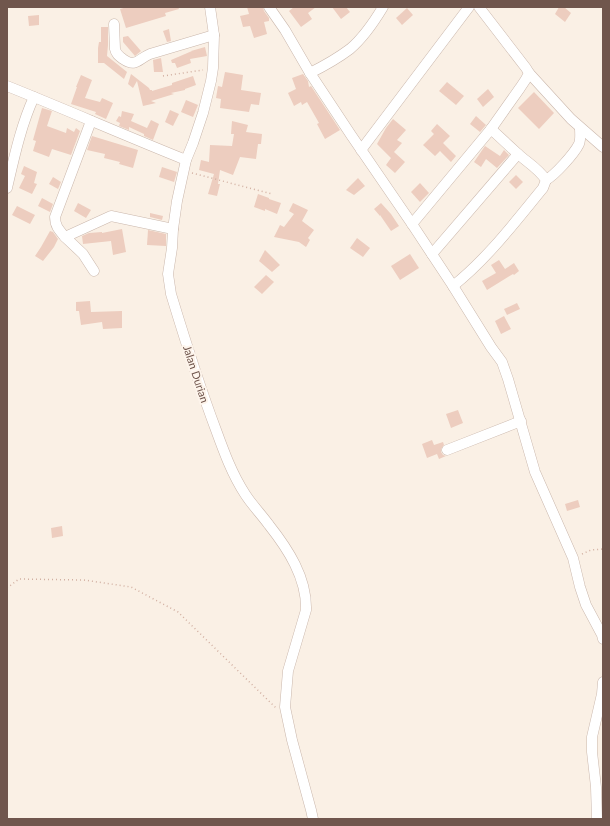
<svg xmlns="http://www.w3.org/2000/svg" width="610" height="826" font-family="Lato,sans-serif">
  <style>
    .building { fill: #edcdbf }
    .lines { fill: none; stroke-linecap: round; stroke-linejoin: round }
    .street-casing { stroke: #cab7ac; stroke-width: 11 }
    .path { stroke: #d2b0a2; stroke-width: 1.5; stroke-dasharray: 1 3; stroke-linecap: butt }
    .street { stroke: #fff; stroke-width: 10 }
    .labels { text-anchor: middle; stroke-width: 4; stroke-linejoin: round; paint-order: stroke }
    .street-label { font-size: 11px; fill: #70564d; stroke: #fdf4eb }
  </style>
  <rect width="100%" height="100%" fill="#faf0e5"/>
  <!-- building -->
  <g class="building">
    <polygon points="127,7 178,7 179,9 165,13 166,16 126,28 120,9"/>
    <polygon points="247,7 263,7 264,11 269,18 269,21 264,22 267,34 254,38 250,26 243,27 240,16 249,14"/>
    <polygon points="294,7 316,7 308,13 312,19 301,27 289,11"/>
    <polygon points="332,7 346,7 350,12 341,19"/>
    <polygon points="559,7 564,7 571,13 565,22 555,14"/>
    <polygon points="407,8 413,15 402,25 396,18"/>
    <polygon points="39,15 39,25 29,26 28,16"/>
    <polygon points="101,27 108,27 108,45 107,56 127,72 124,79 104,63 98,63 98,48 99,42 101,42"/>
    <polygon points="169,29 171,41 167,42 163,31"/>
    <polygon points="128,36 141,51 135,56 123,42 123,37"/>
    <polygon points="205,47 207,56 190,59 191,63 177,68 175,63 172,63 171,60 192,51 191,51"/>
    <polygon points="161,58 163,72 154,72 153,60"/>
    <polygon points="225,72 243,75 241,90 261,93 259,105 251,104 249,112 220,108 221,99 216,98 218,86 222,87"/>
    <polygon points="131,74 149,88 150,90 152,90 152,91 172,85 172,83 193,76 196,85 185,89 185,90 171,93 174,94 151,101 156,103 143,106 137,81 133,88 128,84"/>
    <polygon points="303,74 308,81 309,87 311,86 340,130 325,139 317,124 319,123 307,102 302,105 301,102 294,106 288,93 296,89 292,78"/>
    <polygon points="81,75 92,80 85,98 100,102 102,98 113,103 106,119 95,114 96,112 71,104 77,87 76,87"/>
    <polygon points="447,82 464,96 456,105 439,91"/>
    <polygon points="488,89 494,97 483,107 477,99"/>
    <polygon points="534,92 554,113 539,129 518,108"/>
    <polygon points="186,100 198,105 193,117 181,112"/>
    <polygon points="42,108 52,111 47,126 66,133 67,128 74,132 76,128 80,131 71,155 52,149 49,157 33,151 36,141 33,140"/>
    <polygon points="170,110 179,114 173,126 165,122"/>
    <polygon points="122,111 134,114 131,121 147,128 151,120 159,124 153,140 144,136 144,134 129,127 129,130 119,126 120,123 116,121 119,116 121,117"/>
    <polygon points="476,116 486,125 480,132 470,124"/>
    <polygon points="393,119 406,130 397,140 402,143 394,152 405,162 395,173 386,165 391,158 377,144 386,128"/>
    <polygon points="232,121 248,125 246,132 262,134 261,144 258,144 256,159 240,157 233,175 220,170 218,184 220,184 217,196 208,194 214,174 199,170 201,160 209,162 210,145 232,146 234,134 231,134"/>
    <polygon points="437,124 450,136 443,143 456,156 451,162 440,151 435,156 423,145 434,134 431,131"/>
    <polygon points="92,136 138,150 133,168 119,164 120,162 104,158 105,154 87,150"/>
    <polygon points="485,146 500,156 504,150 509,155 497,168 486,159 481,167 474,162"/>
    <polygon points="24,166 37,172 34,183 37,184 32,194 19,188 25,176 21,174"/>
    <polygon points="162,167 177,172 174,182 159,177"/>
    <polygon points="516,175 523,182 516,189 509,182"/>
    <polygon points="53,177 61,182 58,189 49,184"/>
    <polygon points="358,178 365,186 354,195 346,190"/>
    <polygon points="420,183 429,193 420,202 411,192"/>
    <polygon points="258,194 269,198 269,199 281,203 277,214 265,209 265,211 254,207"/>
    <polygon points="42,198 53,204 50,212 38,206"/>
    <polygon points="78,203 91,210 86,218 74,211"/>
    <polygon points="293,203 308,210 302,221 314,230 308,238 310,240 306,247 299,242 274,237 280,225 284,227 294,214 289,211"/>
    <polygon points="381,203 391,214 399,226 391,231 380,215 380,216 374,209"/>
    <polygon points="17,206 35,215 30,224 12,215"/>
    <polygon points="150,213 163,216 162,220 150,217"/>
    <polygon points="122,229 126,252 113,255 111,241 83,244 82,236 89,233 102,232 102,233"/>
    <polygon points="148,230 166,234 166,246 147,245"/>
    <polygon points="50,231 53,232 58,239 54,247 43,261 35,256 41,247"/>
    <polygon points="357,238 370,248 363,257 350,248"/>
    <polygon points="265,250 280,265 272,272 259,261"/>
    <polygon points="410,254 419,268 400,280 391,266"/>
    <polygon points="499,260 505,269 514,263 519,271 514,275 513,274 487,290 482,281 496,273 491,265"/>
    <polygon points="266,275 274,282 262,294 254,287"/>
    <polygon points="90,301 91,312 122,311 122,328 103,329 102,322 81,325 79,311 76,311 76,302"/>
    <polygon points="517,303 520,309 507,315 504,309"/>
    <polygon points="504,316 511,329 501,334 495,321"/>
    <polygon points="458,410 463,423 451,428 446,414"/>
    <polygon points="432,440 434,445 443,442 444,445 441,449 441,452 443,455 446,456 439,459 437,454 427,458 422,444"/>
    <polygon points="578,500 580,507 567,511 565,504"/>
    <polygon points="62,526 63,536 52,538 51,528"/>
  </g>
  <g class="lines">
    <!-- street casing -->
    <g class="street-casing">
      <g id="street">
        <path d="M210 7 214 35 213 68 211 81 203 113 193 143 186 160 177 201 173 229 172 248 168 274 171 294C185 340 199 385 216 430 224 452 232 474 245 494 252 505 261 514 269 525 288 549 307 578 306 610L288 671 285 707 292 740 311 810 313 819"/>
        <polyline points="269,7 285,30 310,73 351,135 412,224 453,286 491,347 502,362 508,379 535,472 573,558 580,587 586,605 602,635 603,639"/>
        <polyline points="479,7 526,68 529,73 526,79 520,88 491,129"/>
        <path d="M114 24 115 49C116 54 119 56 123 59 136 68 138 59 150 54L214 35"/>
        <path d="M310 73C324 66 338 58 350 49 363 38 374 22 383 7"/>
        <polyline points="529,73 571,119 603,147"/>
        <path d="M7 86C67 110 126 136 186 160"/>
        <polyline points="361,150 469,7"/>
        <path d="M546 180C555 175 574 154 579 144 581 139 580 133 580 128"/>
        <path d="M7 188C14 158 21 125 34 97"/>
        <polyline points="412,224 491,129 518,154 432,254"/>
        <path d="M65 237C59 230 55 226 55 217L91 121"/>
        <polyline points="94,271 83,254 65,237 111,216 173,229"/>
        <path d="M453 286C488 258 515 222 543 188L546 180C539 169 527 162 518 154"/>
        <polyline points="447,450 521,421"/>
        <polyline points="597,819 596,787 592,752 592,737 602,694 603,682"/>
      </g>
    </g>
    <!-- path -->
    <g class="path">
      <polyline points="163,76 203,70"/>
      <polyline points="192,173 272,194"/>
      <polyline points="582,554 591,550 603,549"/>
      <polyline points="7,588 19,579 84,580 131,587 178,612 276,708"/>
    </g>
    <!-- street -->
    <use href="#street" class="street"/>
  </g>
  <g class="labels">
    <!-- street labels -->
    <g class="street-label">
      <text transform="translate(196 374) rotate(72)" y="4">Jalan Durian</text>
    </g>
  </g>
  <!-- border -->
  <rect width="610" height="826" fill="none" stroke="#70564d" stroke-width="16"/>
</svg>
